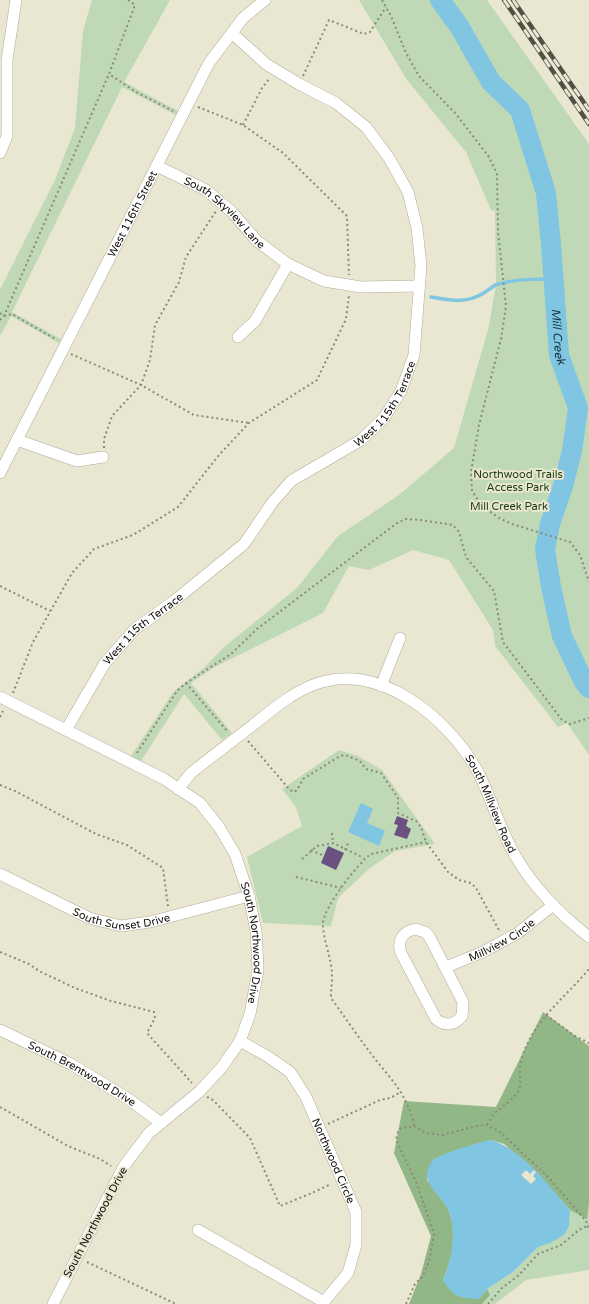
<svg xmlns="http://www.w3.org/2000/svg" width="589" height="1304" font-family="'Varela Round',sans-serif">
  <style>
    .green { fill: #bfd9b6 }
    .forest { fill: #92b786 }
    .water { fill: #80c5e1 }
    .pier { fill: #e9e6d1 }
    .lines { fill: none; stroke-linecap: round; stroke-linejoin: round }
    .stream { stroke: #80c5e1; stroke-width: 3.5 }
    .river { stroke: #80c5e1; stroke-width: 20 }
    .building { fill: #6b5180 }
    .minor-casing { stroke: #b0ad99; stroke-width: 12 }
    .path { stroke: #8c8a7b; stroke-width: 2; stroke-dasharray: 2 3; stroke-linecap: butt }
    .minor { stroke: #fff; stroke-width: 11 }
    .rail-casing { stroke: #525045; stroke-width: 4.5 }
    .rail { stroke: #e9e6d1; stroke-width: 3; stroke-dasharray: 9; stroke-linecap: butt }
    .labels { text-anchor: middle; stroke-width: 4; stroke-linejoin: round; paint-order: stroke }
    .street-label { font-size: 11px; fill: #0f0e07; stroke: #e9e6d1 }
    .park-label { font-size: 11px; fill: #193d0a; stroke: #e9e6d1 }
    .water-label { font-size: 12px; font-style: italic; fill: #143440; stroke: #e9e6d1 }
  </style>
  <rect width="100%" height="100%" fill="#e9e6d1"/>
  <!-- green -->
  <g class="green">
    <polygon points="92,0 170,0 124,82 178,111 176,115 122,87 12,312 61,339 59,343 11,316 0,336 0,290 55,180 75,128 83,31"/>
    <polygon points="359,0 487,0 589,144 589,755 567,723 558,727 495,646 493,630 449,560 413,550 369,570 349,566 323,613 213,668 191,683 232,733 222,740 184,694 141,761 131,756 174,691 204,668 224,647 297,588 338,536 399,495 454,448 489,326 496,284 495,211 491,210 466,152 407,80"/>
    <polygon points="339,750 358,756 382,770 435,844 395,851 370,868 338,898 331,926 263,923 247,857 302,826 296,807 282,789"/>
    <polygon points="589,1203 589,1270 526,1280 495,1304 482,1304 489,1295 487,1289 513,1272 538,1247 550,1243 569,1226 570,1210 587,1218"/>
  </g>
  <!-- forest -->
  <path class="forest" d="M543 1012 589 1046V1203L587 1219 570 1210 537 1173 504 1144 491 1140 434 1159 427 1180C435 1190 446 1202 450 1214 457 1236 452 1259 443 1280L479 1299 487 1289 490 1295 482 1304H409L421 1274 431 1236 394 1153 404 1101 496 1107Z"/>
  <!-- water -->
  <g class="water">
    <polygon points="361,803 373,809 367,823 385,831 379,846 348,832"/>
    <path d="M491 1140C522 1149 549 1186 570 1210L569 1226 565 1234 550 1243 538 1247 513 1272 487 1289 479 1299C459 1298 453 1297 443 1280 452 1259 456 1236 450 1214 446 1201 432 1192 428 1180 425 1174 429 1165 433 1160 438 1155 482 1141 491 1140Z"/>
  </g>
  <!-- pier -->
  <polygon class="pier" points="526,1170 530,1174 534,1170 536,1172 533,1176 536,1179 531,1184 521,1175"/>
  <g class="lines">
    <!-- stream -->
    <path class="stream" d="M431 297C449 300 465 304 482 294 488 291 492 286 498 284 517 279 534 279 554 279"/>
    <!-- river -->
    <path class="river" id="s1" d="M440 0 459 26 491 82 520 110 546 193 551 244 559 355 578 408 572 451 563 486 550 524 545 549 551 587 562 636 584 682 589 688"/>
  </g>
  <!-- building -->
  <g class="building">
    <polygon points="397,816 408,820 406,826 411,829 407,839 394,835 398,825 394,824"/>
    <polygon points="328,846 344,853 336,870 321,863"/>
  </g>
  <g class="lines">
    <!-- minor casing -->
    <g class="minor-casing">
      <g id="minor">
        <polyline points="0,153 7,136 7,60 16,0"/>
        <path id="s2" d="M157 166 206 190 232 212 257 241 288 264 324 281 361 287 420 286"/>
        <polyline points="238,337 255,321 288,264"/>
        <polyline points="17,440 77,461 103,457"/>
        <path id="s3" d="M0 473 209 63 243 18 265 0"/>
        <polyline points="381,686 400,638"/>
        <path id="s4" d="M0 697 164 779 200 803 219 827 235 854 249 896 256 931 258 970 250 1014 240 1041 222 1067 200 1091 149 1133 124 1166 53 1304"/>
        <path id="s5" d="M66 730 105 663 135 629 174 601 244 544 272 503 291 481 361 440 384 418 401 391 414 355 421 266 417 228 408 192 389 158 366 127 336 103 299 84 266 64 232 33"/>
        <path id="s6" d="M178 789 191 773C211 757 232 741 253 725 272 710 290 694 313 685 377 659 449 718 478 772 492 799 500 830 516 857 534 888 561 915 589 937"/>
        <path id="s7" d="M0 874 89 918 121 926 150 922 249 896"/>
        <path d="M415 929 425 932 429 936 463 1002 462 1016C455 1025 445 1027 436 1019L401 953C397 941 402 932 415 929Z"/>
        <path id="s8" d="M446 967 483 952 518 933 553 905"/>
        <path id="s9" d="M0 1030 71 1064 130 1100 161 1123"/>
        <path id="s10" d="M240 1041 267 1056 290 1072 306 1097 356 1212V1245L348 1273 322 1304"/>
        <polyline points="198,1230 324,1302"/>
      </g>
    </g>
    <!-- path -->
    <g class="path">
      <polyline points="128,0 135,5 109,74 136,92 173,111"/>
      <polyline points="382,0 391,16 406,53 419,76 456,114 489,157 497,174 498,232 506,306 501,339 479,425 471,472 472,491 482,506 499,518 512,524 570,542 580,555 589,582"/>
      <polyline points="303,76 329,20 364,34 370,32 386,7"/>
      <polyline points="198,107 243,125 283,153 347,216 349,275"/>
      <polyline points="243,125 262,88 270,78"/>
      <polyline points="0,313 4,316 12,314 57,340"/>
      <polyline points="0,320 4,316 109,74"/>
      <polyline points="71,354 141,385 194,415 249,423"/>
      <polyline points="104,448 104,439 112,416 141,385 150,360 155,325 179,282 186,257 216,211"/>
      <polyline points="0,586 50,611"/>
      <polyline points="186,683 228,732"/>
      <polyline points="13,693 33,642 72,573 94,549 133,535 178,507 219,455 249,423 317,380 346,319 349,295"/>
      <polyline points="0,717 3,711"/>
      <polyline points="248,741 290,790 294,792 297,790 303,779 340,756 345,755 360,761 366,769 381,773 398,798 398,813 416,821 421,827 426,842 448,872 459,880 471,883 476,888 500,932"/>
      <polyline points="137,753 177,691 186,683 231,654 257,629 397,523 406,519 421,520 453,525 459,532 466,557 494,591 503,642 562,720 570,724 589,718"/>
      <polyline points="0,785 15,791 96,834 127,845 163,868 168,906"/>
      <polyline points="332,833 333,843"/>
      <polyline points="311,850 324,856"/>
      <polyline points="345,850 348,843"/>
      <polyline points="302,859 317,846 333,843 364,858"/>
      <polyline points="296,877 341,888"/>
      <polyline points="0,952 29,964 39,971 75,988 111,1001 154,1012 155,1018 147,1033 192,1083"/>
      <polyline points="546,1015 575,1036 589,1043"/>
      <polyline points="207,1097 213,1100 250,1138 280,1206 312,1193 331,1184"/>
      <polyline points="0,1107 68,1146 100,1159 111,1166"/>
      <polyline points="328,1124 380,1100 390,1098 401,1092"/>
      <path d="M487 1125C490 1121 492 1116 496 1112 503 1106 516 1098 519 1089 522 1080 518 1070 521 1061 531 1022 565 998 589 969"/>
      <polyline points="414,1126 426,1133 442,1135 477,1126 487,1125 500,1132 547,1176 586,1221 589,1230"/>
      <polyline points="87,1262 176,1304"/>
      <path d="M406 1304 415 1284 422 1277 429 1262 434 1234 417 1184 396 1140 398 1132 401 1128 414 1126C407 1093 392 1081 372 1055 358 1037 345 1017 331 998 331 990 332 983 332 976 332 958 323 941 323 924 322 909 359 862 371 854L426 842"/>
      <polyline points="488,1304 502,1288 519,1275 538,1254 561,1245 579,1230 589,1225"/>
    </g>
    <!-- minor -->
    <use href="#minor" class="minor"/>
    <!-- rail casing -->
    <g class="rail-casing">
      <g id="rail">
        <polyline points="504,0 589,124"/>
        <polyline points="513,0 589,110"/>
      </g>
    </g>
    <!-- rail -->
    <use href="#rail" class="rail"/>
  </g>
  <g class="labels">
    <!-- street labels -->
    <g class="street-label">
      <text dy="4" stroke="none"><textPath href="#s2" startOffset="83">South Skyview Lane</textPath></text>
      <text dy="4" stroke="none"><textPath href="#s3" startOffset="291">West 116th Street</textPath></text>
      <text dy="4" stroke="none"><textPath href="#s5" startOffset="465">West 115th Terrace</textPath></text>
      <text dy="4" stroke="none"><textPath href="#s5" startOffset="129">West 115th Terrace</textPath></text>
      <text dy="4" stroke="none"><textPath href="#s6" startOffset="408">South Millview Road</textPath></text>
      <text dy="4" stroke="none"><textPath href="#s7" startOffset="132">South Sunset Drive</textPath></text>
      <text dy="4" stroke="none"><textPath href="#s8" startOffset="62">Millview Circle</textPath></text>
      <text dy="4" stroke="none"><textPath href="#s4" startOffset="380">South Northwood Drive</textPath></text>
      <text dy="4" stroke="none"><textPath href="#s9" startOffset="93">South Brentwood Drive</textPath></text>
      <text dy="4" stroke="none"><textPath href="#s10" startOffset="158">Northwood Circle</textPath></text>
      <text transform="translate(95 1222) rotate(-62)" y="4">South Northwood Drive</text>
    </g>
    <!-- park labels -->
    <g class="park-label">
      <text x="518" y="478">Northwood Trails<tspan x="518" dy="13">Access Park</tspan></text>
      <text x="509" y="510">Mill Creek Park</text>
    </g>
    <!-- water labels -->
    <g class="water-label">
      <text dy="4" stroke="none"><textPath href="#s1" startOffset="368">Mill Creek</textPath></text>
    </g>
  </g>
</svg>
